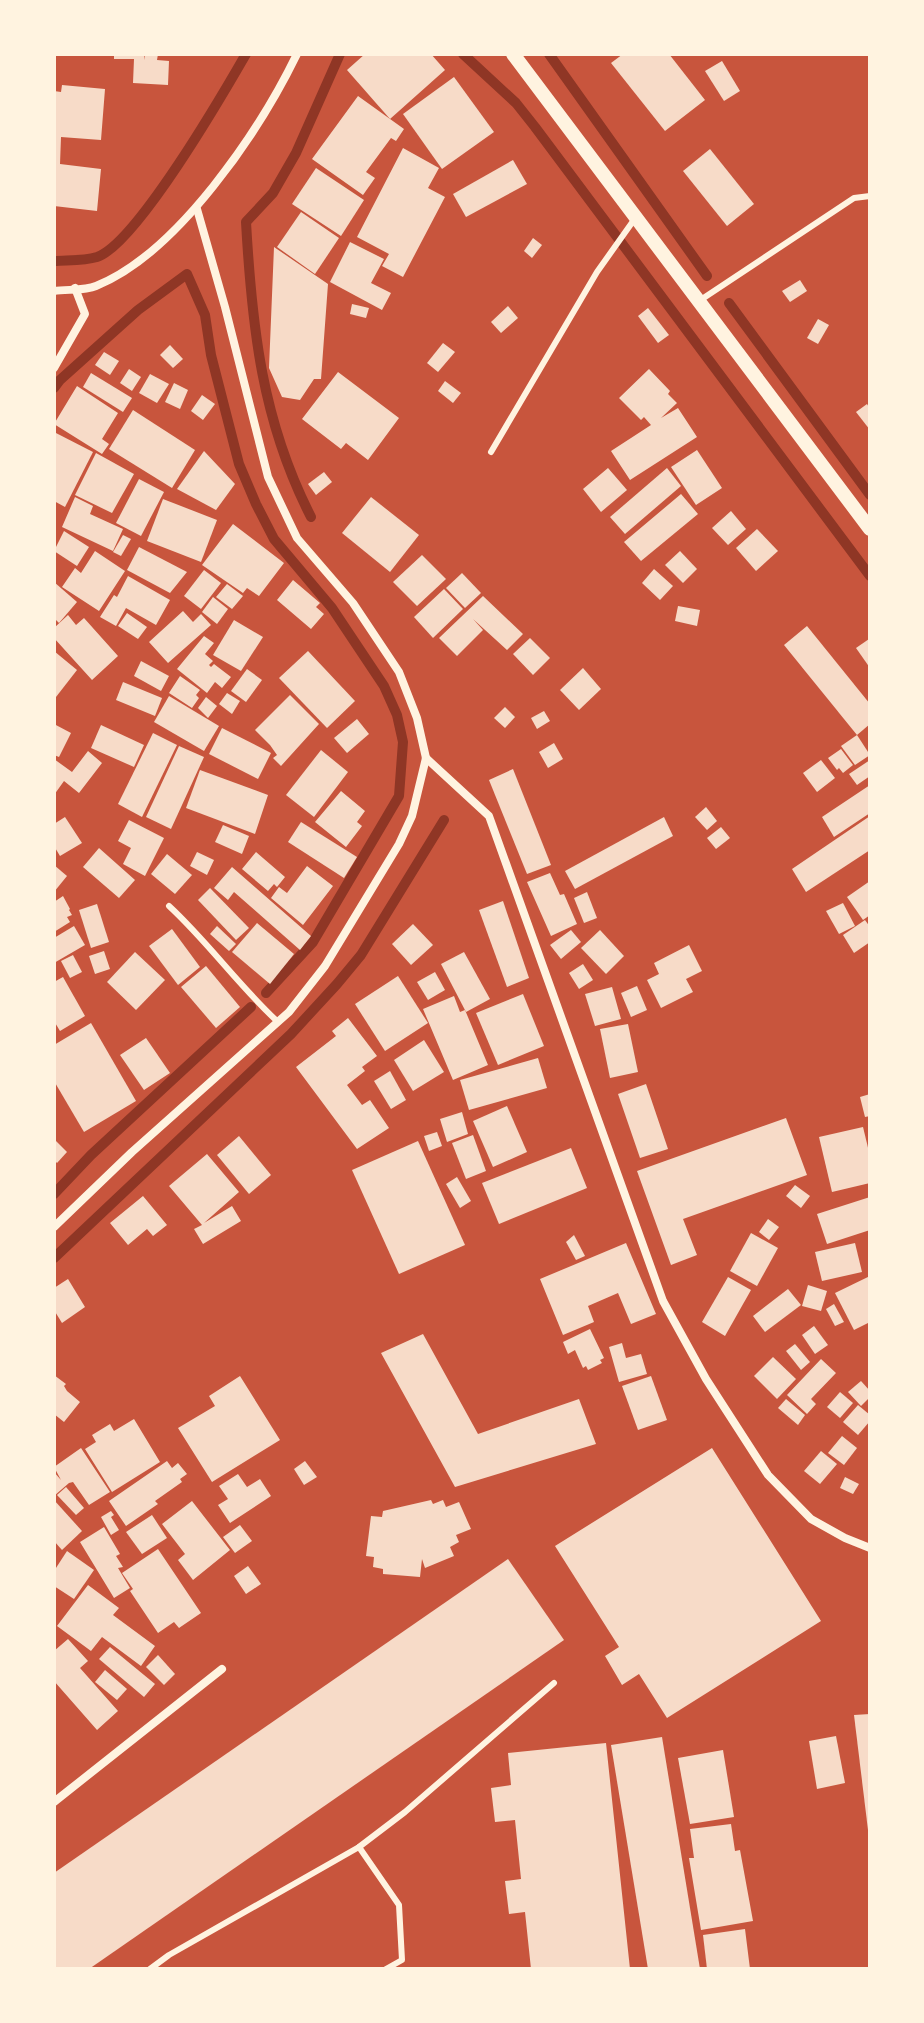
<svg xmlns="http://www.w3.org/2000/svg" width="924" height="2023" font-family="'Alegreya Sans',sans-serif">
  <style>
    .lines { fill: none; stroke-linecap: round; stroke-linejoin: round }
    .stream { stroke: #8f3625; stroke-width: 10 }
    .building { fill: #f7dbc8 }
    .service { stroke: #fff3e0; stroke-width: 6 }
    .minor { stroke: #fff3e0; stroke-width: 8 }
    .tertiary { stroke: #fff3e0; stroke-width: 14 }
  </style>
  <rect width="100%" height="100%" fill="#c8553d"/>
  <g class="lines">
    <!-- stream -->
    <g class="stream">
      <polyline points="463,54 516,103 535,127 870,576"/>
      <polyline points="549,54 707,276"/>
      <path d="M54 261C68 260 84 261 97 257 136 244 223 94 246 54"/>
      <polyline points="729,303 870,495"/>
      <polyline points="54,388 60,380 138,310 187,274 205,315 211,355 239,464 256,504 274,539 332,608 384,686 397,715 403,742 399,796 313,942 266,993"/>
      <path d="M311 517C262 421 252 328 246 222L273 193 296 153 340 54"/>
      <polyline points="54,1194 91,1155 251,1007"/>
      <polyline points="54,1258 291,1034 337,984 361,955 444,820"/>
    </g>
  </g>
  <!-- building -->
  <g class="building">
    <polygon points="114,54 144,54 145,60 145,54 158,54 157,60 169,61 168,85 133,83 134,59 114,59"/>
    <polygon points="365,54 431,54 445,70 390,119 347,70"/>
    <polygon points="623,54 669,54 705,100 665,131 611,63"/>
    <polygon points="722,61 740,91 724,101 705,71"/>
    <polygon points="454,77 494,132 442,169 403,114"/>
    <polygon points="62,85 105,89 101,140 61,137 60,164 101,169 97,211 54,206 54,91 61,92"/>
    <polygon points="358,96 404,129 396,141 391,138 366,172 375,178 363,195 312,159"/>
    <polygon points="403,148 439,168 428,188 445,197 403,277 382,266 389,254 357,237"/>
    <polygon points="710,149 754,204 727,226 683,171"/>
    <polygon points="513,160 527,184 466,217 453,194"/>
    <polygon points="316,168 364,200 341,236 292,204"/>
    <polygon points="301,212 339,238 315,274 277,247"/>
    <polygon points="533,238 542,245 532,258 524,251"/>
    <polygon points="350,242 384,259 371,283 391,293 382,310 330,282"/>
    <polygon points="274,247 328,284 321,379 314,379 300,400 282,397 269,368"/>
    <polygon points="800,280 807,291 790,302 782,291"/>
    <polygon points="352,304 369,308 366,318 350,314"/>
    <polygon points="508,306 518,318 501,333 491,322"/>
    <polygon points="648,308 669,335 658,343 638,316"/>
    <polygon points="818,319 829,325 818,344 807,338"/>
    <polygon points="443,343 455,352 438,372 427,363"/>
    <polygon points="170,345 183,359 173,368 160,355"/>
    <polygon points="104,352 119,361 110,375 95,365"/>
    <polygon points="129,369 141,377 132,391 120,383"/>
    <polygon points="649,369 670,391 668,394 677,403 661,418 678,408 697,437 630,480 611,451 651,425 644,417 641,420 619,398"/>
    <polygon points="338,372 399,418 368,460 346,443 341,449 302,419"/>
    <polygon points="91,373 132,398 123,412 83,387"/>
    <polygon points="150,374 169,384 157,403 139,393"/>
    <polygon points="445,381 461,393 453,403 438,391"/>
    <polygon points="174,383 188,390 180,409 165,402"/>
    <polygon points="77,386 118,413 102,439 109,444 102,454 54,424"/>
    <polygon points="202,395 215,404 203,420 191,411"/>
    <polygon points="867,404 870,409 870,430 856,412"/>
    <polygon points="133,410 195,450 172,488 109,449"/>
    <polygon points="54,432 93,452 65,507 54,501"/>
    <polygon points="697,450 722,488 696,505 671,467"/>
    <polygon points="204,451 235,484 216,510 177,489"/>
    <polygon points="96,453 134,474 112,513 75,495"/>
    <polygon points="608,468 627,490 601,512 583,489"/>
    <polygon points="667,468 681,486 625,534 610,517"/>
    <polygon points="324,472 332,482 316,495 308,484"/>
    <polygon points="139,479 164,492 141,536 116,523"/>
    <polygon points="681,494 698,514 641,561 624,542"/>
    <polygon points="75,497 93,506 90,514 123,529 113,551 62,527"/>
    <polygon points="371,497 419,535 390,572 342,533"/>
    <polygon points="163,499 217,520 201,562 147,541"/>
    <polygon points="731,511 746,529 728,545 712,528"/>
    <polygon points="233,524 284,563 259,596 247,588 243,593 202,565"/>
    <polygon points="757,529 778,551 756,571 736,548"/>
    <polygon points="64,531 89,547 77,566 54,551"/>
    <polygon points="123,535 131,539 121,556 113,552"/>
    <polygon points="139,547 187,572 170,593 127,570"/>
    <polygon points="95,551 125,571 99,611 62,587 75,568 81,573"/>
    <polygon points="680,551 697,569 683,583 665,565"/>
    <polygon points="422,555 446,579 417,606 393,582"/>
    <polygon points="654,569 673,586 660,600 642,583"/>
    <polygon points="204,570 221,583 201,609 184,596"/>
    <polygon points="462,573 481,593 465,608 446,588"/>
    <polygon points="128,576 170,600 156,625 126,608 116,626 100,617 114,595 117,597"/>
    <polygon points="293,580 320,603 316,607 324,614 311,629 277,600"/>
    <polygon points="54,582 77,602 59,623 54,618"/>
    <polygon points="227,584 243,596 232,609 216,597"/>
    <polygon points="444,589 463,609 433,638 414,617"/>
    <polygon points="483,596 523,634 507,650 473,619 483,630 457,656 439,638"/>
    <polygon points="213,597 228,609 217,624 202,612"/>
    <polygon points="678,606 700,610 697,626 675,621"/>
    <polygon points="183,611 193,622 201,614 211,625 168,663 149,642"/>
    <polygon points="127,613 147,627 138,639 118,626"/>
    <polygon points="68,615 76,625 84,618 118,656 92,680 54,638 54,628"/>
    <polygon points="234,620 263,637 241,671 213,655"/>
    <polygon points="807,626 870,704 870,724 857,735 784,645"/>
    <polygon points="204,636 214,643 205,654 213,661 209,665 211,667 214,664 231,677 222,688 215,682 207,693 177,669"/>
    <polygon points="530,638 550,658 533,675 513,654"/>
    <polygon points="869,639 870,641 870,668 856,648"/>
    <polygon points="54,651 77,670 56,697 54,695"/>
    <polygon points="308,651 355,701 327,728 279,678"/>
    <polygon points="141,661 169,676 161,691 134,676"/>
    <polygon points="583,668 601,689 579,710 560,690"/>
    <polygon points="247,669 262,680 246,702 231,691"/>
    <polygon points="180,676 200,690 196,695 199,698 192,708 169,693"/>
    <polygon points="123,682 162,698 155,716 116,700"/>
    <polygon points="227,693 240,701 232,714 219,704"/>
    <polygon points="290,695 319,724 281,766 273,758 277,755 270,745 255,730"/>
    <polygon points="169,696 219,726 204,751 154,722"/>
    <polygon points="206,697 217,706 208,718 198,708"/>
    <polygon points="505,707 515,717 505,728 494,718"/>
    <polygon points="544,711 550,721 537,729 531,718"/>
    <polygon points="357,719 369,734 347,753 334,738"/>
    <polygon points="54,724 71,733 59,757 54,755"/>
    <polygon points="101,725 144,745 134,767 91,748"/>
    <polygon points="222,728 271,753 258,779 209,754"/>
    <polygon points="153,733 177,745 142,817 118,804"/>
    <polygon points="857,735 870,755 855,765 841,746"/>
    <polygon points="554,743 563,759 548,768 539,752"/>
    <polygon points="179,746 204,757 171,829 146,817"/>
    <polygon points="841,749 853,765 843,773 839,768 837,770 828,758"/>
    <polygon points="321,750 348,772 314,817 286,795"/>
    <polygon points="88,751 102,763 79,793 64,781 54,795 54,759 72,772"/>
    <polygon points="821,760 835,778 817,792 803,773"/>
    <polygon points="870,760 870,776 857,785 849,774"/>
    <polygon points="513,769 551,865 527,874 489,780"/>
    <polygon points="200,770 268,795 255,834 186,808"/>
    <polygon points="870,785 870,813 834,837 822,817"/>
    <polygon points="341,791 365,811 357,822 362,826 346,847 315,822"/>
    <polygon points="706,807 717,821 707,830 695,817"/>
    <polygon points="870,816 870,850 806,892 792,869"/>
    <polygon points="65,817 82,843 60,856 54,846 54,824"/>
    <polygon points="664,817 673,836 575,889 565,871"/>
    <polygon points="129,820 164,838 145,876 123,864 131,848 118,841"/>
    <polygon points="301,822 357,857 344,878 288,842"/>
    <polygon points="223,825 249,836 242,854 215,842"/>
    <polygon points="721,827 730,838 716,849 707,838"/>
    <polygon points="99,848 135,880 119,898 83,867"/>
    <polygon points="197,852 214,860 207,875 190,866"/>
    <polygon points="256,852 285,877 277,887 274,884 268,891 242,869"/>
    <polygon points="167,854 192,875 175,894 151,874"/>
    <polygon points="54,865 67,876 54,892"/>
    <polygon points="307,866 333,886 303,925 271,898 279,887 287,893"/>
    <polygon points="232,867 311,936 300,950 234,892 228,900 214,888"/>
    <polygon points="550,873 560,895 564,894 577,924 551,936 527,882"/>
    <polygon points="870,881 870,915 863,920 847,897"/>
    <polygon points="210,888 249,928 236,940 198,900"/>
    <polygon points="587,892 597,918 584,923 574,898"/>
    <polygon points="63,896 70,909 69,910 72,915 67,917 70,922 54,932 54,902"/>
    <polygon points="503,901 529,978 507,987 479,910"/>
    <polygon points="843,903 855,926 839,934 826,911"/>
    <polygon points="97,904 109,942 91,948 79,910"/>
    <polygon points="865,920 870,927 870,942 854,953 843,935"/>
    <polygon points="257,923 294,954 270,984 232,952"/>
    <polygon points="413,924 433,945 411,965 392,944"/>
    <polygon points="74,926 85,945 54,963 54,938"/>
    <polygon points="217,926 236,944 229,951 210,934"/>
    <polygon points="172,929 200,967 178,985 149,946"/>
    <polygon points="571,930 581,942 561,959 550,945"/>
    <polygon points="600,930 624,956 606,974 581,948"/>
    <polygon points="689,945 702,971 686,979 693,992 661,1008 647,980 659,974 654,963"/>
    <polygon points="104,951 110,969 95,974 89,956"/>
    <polygon points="135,952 165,980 136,1010 107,982"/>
    <polygon points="464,952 490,999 466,1012 441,964"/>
    <polygon points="73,955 82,972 70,978 61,961"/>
    <polygon points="583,964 593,980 579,989 569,973"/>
    <polygon points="206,966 240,1007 216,1028 181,987"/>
    <polygon points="435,972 445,990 428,1000 417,982"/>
    <polygon points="398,976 428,1023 385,1051 355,1004"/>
    <polygon points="63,977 85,1016 60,1031 54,1021 54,982"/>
    <polygon points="637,986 647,1010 631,1017 621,993"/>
    <polygon points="612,987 621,1019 595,1026 585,994"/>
    <polygon points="523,994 544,1046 498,1065 476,1013"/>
    <polygon points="454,996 460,1012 465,1010 488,1065 453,1080 423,1009"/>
    <polygon points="348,1018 377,1056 362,1067 365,1071 347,1085 362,1105 370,1100 389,1128 357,1149 296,1067 336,1036 332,1031"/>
    <polygon points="91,1023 136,1101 84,1132 54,1081 54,1045"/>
    <polygon points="628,1024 638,1072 610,1078 600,1029"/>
    <polygon points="146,1038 170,1073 144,1090 120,1055"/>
    <polygon points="424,1040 444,1072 413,1091 394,1060"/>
    <polygon points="538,1058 547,1088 469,1110 460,1080"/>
    <polygon points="390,1071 406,1100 391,1109 374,1081"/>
    <polygon points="646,1084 668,1149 640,1158 618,1094"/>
    <polygon points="870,1094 870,1116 865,1117 860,1097"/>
    <polygon points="507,1106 527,1152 493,1167 473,1121"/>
    <polygon points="462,1112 468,1134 447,1142 440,1119"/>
    <polygon points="786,1118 807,1175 683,1219 697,1255 671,1265 637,1171"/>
    <polygon points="863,1127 870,1156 870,1183 832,1192 819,1137"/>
    <polygon points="437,1132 442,1146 429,1151 424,1136"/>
    <polygon points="473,1135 486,1171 466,1179 452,1143"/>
    <polygon points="239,1136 271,1175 249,1194 217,1155"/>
    <polygon points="54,1139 67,1152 57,1163 54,1160"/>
    <polygon points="418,1141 465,1245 399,1274 352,1170"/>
    <polygon points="571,1148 587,1188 499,1224 482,1183"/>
    <polygon points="207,1154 239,1192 204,1223 232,1206 241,1221 203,1244 194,1229 202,1225 169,1186"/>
    <polygon points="457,1177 471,1201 460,1208 446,1184"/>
    <polygon points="795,1185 810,1196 801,1208 786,1196"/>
    <polygon points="143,1196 167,1225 153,1236 147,1229 128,1245 110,1223"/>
    <polygon points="870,1197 870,1230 827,1244 817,1214"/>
    <polygon points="768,1219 779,1227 769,1240 759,1232"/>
    <polygon points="751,1233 778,1248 757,1286 730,1271"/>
    <polygon points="574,1235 585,1256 576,1260 566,1242"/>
    <polygon points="626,1243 656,1314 631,1324 618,1293 588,1306 594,1322 563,1335 540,1279"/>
    <polygon points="855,1243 862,1272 822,1281 815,1252"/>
    <polygon points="870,1276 870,1322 854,1330 835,1293"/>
    <polygon points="728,1277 751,1290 725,1336 702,1322"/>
    <polygon points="68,1279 85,1307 62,1323 54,1310 54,1288"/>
    <polygon points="808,1285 827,1291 821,1311 802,1306"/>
    <polygon points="788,1289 801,1305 765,1332 753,1316"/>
    <polygon points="834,1304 844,1322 835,1326 826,1309"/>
    <polygon points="814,1326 828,1345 815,1354 802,1335"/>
    <polygon points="590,1329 604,1358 600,1360 602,1363 588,1370 586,1366 583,1368 575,1350 568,1354 563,1342"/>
    <polygon points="423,1334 478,1434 579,1399 596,1444 455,1487 381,1353"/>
    <polygon points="622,1343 626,1358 641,1354 647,1374 619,1382 609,1347"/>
    <polygon points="795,1344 810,1362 801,1370 786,1351"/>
    <polygon points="773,1357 796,1379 777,1399 754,1376"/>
    <polygon points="821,1359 836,1373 811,1399 816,1404 807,1414 787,1395"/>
    <polygon points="54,1375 66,1384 64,1386 67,1391 80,1402 64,1422 54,1414"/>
    <polygon points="240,1376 280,1440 212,1482 178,1428 215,1406 209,1396"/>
    <polygon points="651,1376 667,1420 638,1430 622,1386"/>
    <polygon points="861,1381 870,1391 870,1397 861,1406 848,1392"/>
    <polygon points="840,1392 853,1403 840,1418 827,1407"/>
    <polygon points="786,1399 805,1415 798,1425 778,1408"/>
    <polygon points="858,1405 870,1415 870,1421 858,1435 843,1422"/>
    <polygon points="134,1419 160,1462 112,1492 85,1449 96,1442 92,1435 110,1424 114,1431"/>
    <polygon points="842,1436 857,1448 844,1465 828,1453"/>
    <polygon points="81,1448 110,1492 89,1505 73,1482 69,1483 54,1496 54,1472 61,1480 54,1467"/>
    <polygon points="712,1448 821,1621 667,1718 639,1674 622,1685 605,1656 619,1647 555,1546"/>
    <polygon points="821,1451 837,1464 820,1484 804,1471"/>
    <polygon points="167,1461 172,1468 178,1463 187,1474 180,1479 182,1482 155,1501 158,1504 126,1526 109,1501"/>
    <polygon points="305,1461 317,1477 304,1485 294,1469"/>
    <polygon points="238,1474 247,1487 260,1479 271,1496 230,1523 218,1505 228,1499 219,1486"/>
    <polygon points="845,1477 859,1484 853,1494 840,1488"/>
    <polygon points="66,1487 84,1508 76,1515 57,1495"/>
    <polygon points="54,1500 82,1531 62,1550 54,1541"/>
    <polygon points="431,1500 433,1504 443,1500 446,1507 459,1502 471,1529 456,1535 459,1542 450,1547 454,1556 425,1568 422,1559 420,1577 383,1574 383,1569 373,1567 374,1557 366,1556 371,1516 382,1517 383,1511"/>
    <polygon points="192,1501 230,1550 193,1580 178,1560 185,1554 162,1524"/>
    <polygon points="111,1511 114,1515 111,1517 119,1530 111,1535 101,1517"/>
    <polygon points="152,1515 167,1538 142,1554 126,1532"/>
    <polygon points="240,1525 252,1541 235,1553 223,1537"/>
    <polygon points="104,1527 120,1554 116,1556 123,1567 118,1568 130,1588 114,1598 80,1542"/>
    <polygon points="158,1549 201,1613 179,1628 174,1622 158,1633 130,1591 133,1589 122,1573"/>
    <polygon points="67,1551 94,1570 74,1599 54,1586 54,1571"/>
    <polygon points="508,1559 564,1640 89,1969 54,1969 54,1873"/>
    <polygon points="248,1566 261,1584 246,1594 234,1576"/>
    <polygon points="88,1585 119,1608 113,1615 155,1646 141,1666 102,1637 91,1651 57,1626"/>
    <polygon points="68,1639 88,1661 80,1668 118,1711 97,1730 54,1681 54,1651"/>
    <polygon points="110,1647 155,1684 144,1697 99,1659"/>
    <polygon points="158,1655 175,1674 164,1685 146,1667"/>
    <polygon points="105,1670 127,1689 117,1700 95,1682"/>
    <polygon points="870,1714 870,1830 868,1830 854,1715"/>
    <polygon points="836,1736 845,1783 817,1789 809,1741"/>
    <polygon points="662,1737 700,1969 648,1969 611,1745"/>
    <polygon points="606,1743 630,1969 531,1969 525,1912 509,1914 505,1881 521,1879 515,1820 495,1822 491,1788 511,1785 508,1753"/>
    <polygon points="723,1750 734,1817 690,1824 678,1758"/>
    <polygon points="731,1824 735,1851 740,1850 753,1921 701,1930 689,1858 694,1858 690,1829"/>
    <polygon points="745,1929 750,1969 707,1969 703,1935"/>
  </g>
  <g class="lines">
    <!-- service -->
    <g class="service">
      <polyline points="699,301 854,198 870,196"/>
      <polyline points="491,452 597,272 636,217"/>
      <path d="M169 906C208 942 239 986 278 1022"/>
      <polyline points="359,1847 399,1905 402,1960 386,1969"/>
      <polyline points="150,1969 169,1955 359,1847 405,1812 554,1683"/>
    </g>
    <!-- minor -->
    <g class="minor">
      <path d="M54 291C67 289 85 291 96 286 178 253 260 130 297 54"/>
      <polyline points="54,368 85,314 75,288"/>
      <polyline points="426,758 489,816 663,1301 706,1379 768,1475 811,1519 845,1538 870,1548"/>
      <polyline points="54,1227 132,1152 289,1012 325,966 399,844 412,816 426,758 417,718 399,672 353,603 297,538 268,477 225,307 197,209"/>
      <polyline points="54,1802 222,1669"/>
    </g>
    <!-- tertiary -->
    <polyline class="tertiary" points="513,54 870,529"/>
  </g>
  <!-- border -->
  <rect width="924" height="2023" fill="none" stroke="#fff3e0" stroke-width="112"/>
</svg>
